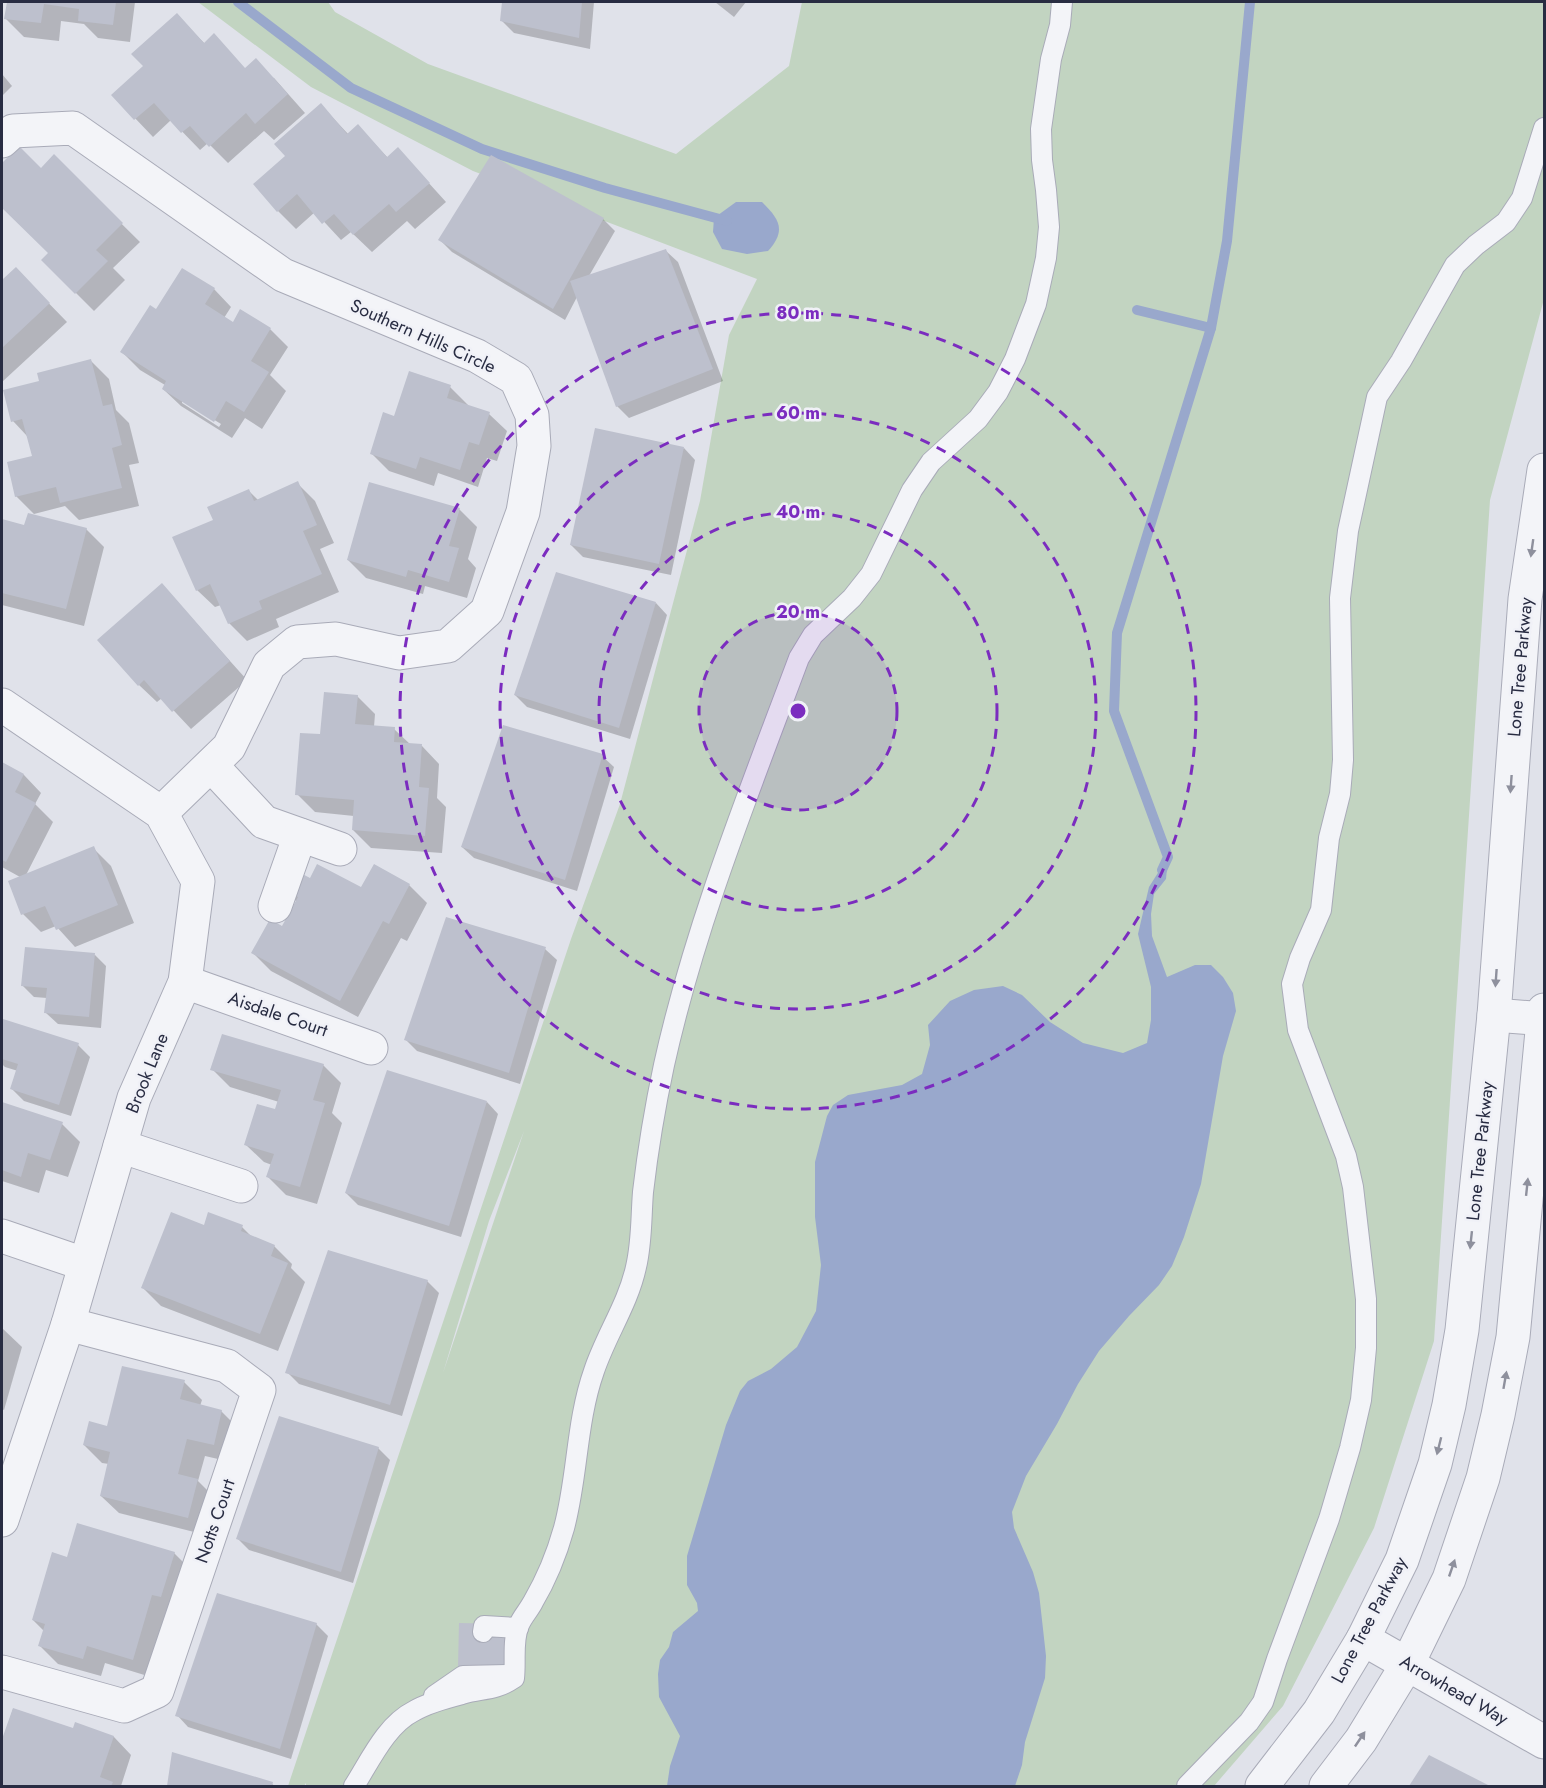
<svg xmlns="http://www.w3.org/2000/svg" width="1546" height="1788" font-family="Jost,sans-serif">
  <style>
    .green { fill: #c2d4c1; fill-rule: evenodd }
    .water { fill: #99a8cc }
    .shadow { fill: #0003; fill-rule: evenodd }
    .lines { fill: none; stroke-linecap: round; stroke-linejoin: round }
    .stream { stroke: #99a8cc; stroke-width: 10 }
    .building { fill: #bdc0cd }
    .service-casing { stroke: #a9abb8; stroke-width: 22 }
    .minor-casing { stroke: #a9abb8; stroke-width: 35 }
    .tertiary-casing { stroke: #a9abb8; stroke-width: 35 }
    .service { stroke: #f3f4f8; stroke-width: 20 }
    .minor { stroke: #f3f4f8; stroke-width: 33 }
    .tertiary { stroke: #f3f4f8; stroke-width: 33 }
    .oneway { fill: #8e909d }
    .ring { fill: none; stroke: #7b2cbf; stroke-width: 3; stroke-dasharray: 10 8 }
    .labels { text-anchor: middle; stroke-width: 5; stroke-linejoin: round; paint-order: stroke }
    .street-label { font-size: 18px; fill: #282c42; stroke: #f0f1f7 }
    .centre { fill: #7b2cbf; stroke: #f0f1f7; stroke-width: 3 }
    .ring-label { font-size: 18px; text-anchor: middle; font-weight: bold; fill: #7b2cbf; stroke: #f0f1f7; stroke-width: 5; stroke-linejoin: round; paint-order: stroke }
  </style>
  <rect width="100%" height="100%" fill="#e0e2ea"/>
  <!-- green -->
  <path class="green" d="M198 2H328L335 12 428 64 676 154 789 66 802 2H1544V299L1490 500 1434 1341 1374 1528 1283 1706 1214 1786H306V1783L304 1786H288L571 939 620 804 700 501 729 335 757 279 473 171 311 87ZM524 1131 443 1373 489 1221Z"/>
  <!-- water -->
  <g class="water">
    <path d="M736 202H762C779 219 787 230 768 251L747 254 722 249 713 232 714 218Z"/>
    <polygon points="1168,857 1166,879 1154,894 1151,914 1152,936 1167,977 1195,965 1211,965 1223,977 1233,993 1236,1011 1223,1056 1201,1184 1184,1237 1172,1266 1159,1285 1129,1316 1099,1351 1078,1384 1057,1424 1026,1476 1012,1512 1014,1528 1033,1572 1039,1593 1046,1656 1045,1678 1025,1742 1022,1765 1015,1786 667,1786 670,1766 680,1736 659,1697 658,1674 660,1660 669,1647 673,1632 698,1611 697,1603 687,1585 687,1556 726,1425 740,1391 748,1381 771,1369 797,1347 816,1311 821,1265 815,1217 815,1162 827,1116 833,1105 848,1095 902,1085 922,1074 930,1045 928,1025 950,1001 974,990 1003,986 1022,995 1050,1022 1083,1043 1123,1053 1147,1043 1151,1020 1151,987 1138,934 1149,887"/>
  </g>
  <!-- shadow -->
  <g class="shadow">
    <polygon points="8,2 135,2 130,42 98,38 84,24 61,21 59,41 24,37 6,19"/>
    <polygon points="504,2 594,2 590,49 514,33 502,21"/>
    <polygon points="715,2 746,2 734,17"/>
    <polygon points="177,15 205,44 246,69 274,78 305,113 274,140 264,131 228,163 208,143 200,150 171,120 153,137 113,95 145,66"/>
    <polygon points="2,74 12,86 2,96"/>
    <polygon points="321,105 349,135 358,126 388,158 398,149 446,202 415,229 407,221 372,252 351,232 341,240 315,212 296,229 278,211 287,156"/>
    <polygon points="19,148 41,170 54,157 140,242 113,268 125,280 94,311 43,260 50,254 2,206 2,165"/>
    <polygon points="603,219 615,231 589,276 666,251 678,262 723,381 629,418 617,406 577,297 565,320 452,252 440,240"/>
    <polygon points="2,278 4,280 33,287 67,322 2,382"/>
    <path d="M214 289 231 307 224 318 233 324 241 311 270 329 288 347 270 375 286 391 262 429 245 418 232 438 181 406 163 389 165 385 140 370 122 352 156 311ZM182 400 221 424 219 427 182 403Z"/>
    <polygon points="91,361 109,379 116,410 129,423 139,463 129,465 139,506 79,520 65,506 34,514 16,496 33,457 28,437 13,421 41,382"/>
    <polygon points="450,387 468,405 467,406 489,414 507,431 497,461 487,458 478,487 438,473 434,486 389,471 371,453"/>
    <polygon points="684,448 695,460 671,575 583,557 571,545"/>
    <polygon points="297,483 315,501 334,543 320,549 339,592 276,619 279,627 247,641 229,623 221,605 215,607 197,590 215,521 249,491 258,500"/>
    <polygon points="459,509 477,527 468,559 476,568 467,598 425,586 423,594 366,578 348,560"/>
    <polygon points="2,521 26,526 86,529 104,547 84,626 2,605"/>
    <polygon points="162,585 247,680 191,729 162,698 157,702 139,685"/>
    <polygon points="656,603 667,615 630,739 527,707 515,695"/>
    <polygon points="357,696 375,714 374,727 394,729 411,745 422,746 439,764 437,798 446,807 442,853 371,848 353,830 354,816 315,812 297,794 322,736"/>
    <polygon points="602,756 614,767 577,891 474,858 462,847"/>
    <polygon points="2,763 24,775 41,793 35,804 53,822 26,875 93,848 111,866 134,923 75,947 56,926 41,932 23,914 20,877 2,867"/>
    <polygon points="310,880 362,889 409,885 427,903 407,941 401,938 358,1017 271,971 253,953 283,928 297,902 284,889"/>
    <polygon points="545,949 557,960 520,1084 417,1051 406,1040"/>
    <polygon points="95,955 106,966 101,1028 58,1024 46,1013 47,998 34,997 22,985"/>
    <polygon points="4,1021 78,1045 90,1057 71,1116 24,1101 12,1089 18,1071 5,1067 2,1064 2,1028"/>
    <polygon points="323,1065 341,1083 332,1113 342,1123 317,1204 286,1195 268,1177 272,1165 264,1162 246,1145 276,1111 279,1102 230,1087 212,1069"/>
    <polygon points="487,1102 498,1114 461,1237 358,1205 346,1193"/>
    <polygon points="2,1104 62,1124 80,1142 68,1177 46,1170 39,1193 2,1181"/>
    <polygon points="204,1226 242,1227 253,1238 274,1246 292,1264 291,1268 305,1282 278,1351 161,1306 143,1288"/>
    <polygon points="427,1281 439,1293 402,1416 299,1384 287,1372"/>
    <polygon points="2,1328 22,1347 4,1410 2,1409"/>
    <polygon points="184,1382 202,1400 200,1406 221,1411 239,1429 231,1462 205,1456 198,1481 215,1498 206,1535 119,1513 101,1496 109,1464 102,1463 84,1445 109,1427"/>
    <polygon points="378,1448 390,1460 353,1583 249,1550 238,1539"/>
    <polygon points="174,1553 192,1571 151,1677 105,1663 101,1676 58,1664 40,1646 44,1631 33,1620 68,1559"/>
    <polygon points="316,1624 328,1636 291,1759 188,1727 177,1715"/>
    <polygon points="13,1709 73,1730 76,1724 114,1737 131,1755 121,1786 2,1786 2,1743"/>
    <polygon points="174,1754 272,1784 275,1786 168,1786"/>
    <polygon points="1429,1757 1487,1786 1411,1786"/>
  </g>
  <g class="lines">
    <!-- stream -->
    <g class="stream">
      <polyline points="238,2 351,88 482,149 605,188 727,221"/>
      <polyline points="1137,310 1211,328"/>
      <polyline points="1162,870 1168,857 1114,711 1117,633 1211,328 1227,241 1250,2"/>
    </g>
  </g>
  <!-- building -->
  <g class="building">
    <polygon points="7,2 116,2 113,25 78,21 79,9 44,4 41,23 4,19"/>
    <polygon points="502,2 582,2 579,38 500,21"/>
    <polygon points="177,13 204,43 214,33 245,68 256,58 288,94 255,124 246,113 209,147 190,126 181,133 154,103 134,120 111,95 143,66 131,54"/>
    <polygon points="321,103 347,134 358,124 387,157 398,147 430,183 396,212 389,204 353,235 334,214 322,224 297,194 277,212 253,184 285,156 274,144"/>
    <polygon points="19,146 41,168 54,154 123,223 96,250 108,261 75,294 41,260 48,253 2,208 2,163"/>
    <polygon points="491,155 604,218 553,309 438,240"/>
    <polygon points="666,249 713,369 616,407 570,281"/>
    <polygon points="16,267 50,303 2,348 2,277 3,279"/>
    <polygon points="182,268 215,288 205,304 233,322 240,309 271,328 251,361 269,372 244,412 226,401 214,422 162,389 166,381 120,352 150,305 156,309"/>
    <polygon points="91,359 103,406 112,404 122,445 112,448 122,488 60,503 56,487 15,497 7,462 32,456 22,419 11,422 3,390 39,381 37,373"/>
    <polygon points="409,371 451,385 447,398 490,412 479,445 469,442 460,470 420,457 416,469 370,454 383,412 394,416"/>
    <polygon points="595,428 684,447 659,564 570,545"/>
    <polygon points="298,481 317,525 303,531 322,574 259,601 262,609 228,624 210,584 196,591 172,537 213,520 207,507 249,489 254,501"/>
    <polygon points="369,482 460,508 449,546 459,548 449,582 408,570 406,577 347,560"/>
    <polygon points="28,513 87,528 66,609 2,593 2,519 24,525"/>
    <polygon points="556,572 656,602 619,728 514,695"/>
    <polygon points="162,583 230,661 172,712 144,680 138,686 97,640"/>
    <polygon points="324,692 358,695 355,724 395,727 394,742 422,744 419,787 429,788 425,836 352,830 354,800 295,795 300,733 320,734"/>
    <polygon points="503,725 603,754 565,880 461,847"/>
    <polygon points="2,762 24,774 15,792 36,803 6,862 2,860"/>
    <polygon points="94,846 118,905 56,930 45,906 21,915 8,881"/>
    <polygon points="317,864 361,887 374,864 410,884 389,924 383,921 340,1001 251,953 270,919 282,926 298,897 282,889 293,869 310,878"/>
    <polygon points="446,917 546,947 509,1073 404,1040"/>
    <polygon points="25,947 95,953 89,1017 44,1013 47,988 21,986"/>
    <polygon points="3,1019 79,1043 59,1105 10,1089 18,1064 2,1059"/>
    <polygon points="222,1034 324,1064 313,1100 325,1103 300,1187 266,1177 274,1154 244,1145 257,1104 275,1109 281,1090 210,1070"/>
    <polygon points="387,1070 487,1101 449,1226 345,1193"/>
    <polygon points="2,1102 63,1122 50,1160 28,1153 21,1177 2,1170"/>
    <polygon points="171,1212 204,1225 208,1212 243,1225 241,1231 275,1245 271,1256 288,1263 260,1334 141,1288"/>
    <polygon points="328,1250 428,1280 390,1405 285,1373"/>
    <polygon points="122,1366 185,1380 180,1399 222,1410 214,1445 187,1439 178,1474 198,1479 188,1518 100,1496 110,1452 83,1445 89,1421 107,1426"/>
    <polygon points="279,1416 379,1447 341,1572 236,1539"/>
    <polygon points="77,1523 175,1552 161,1597 152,1595 133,1660 87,1646 83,1659 38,1646 45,1624 32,1620 52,1552 67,1557"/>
    <polygon points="217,1593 317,1623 280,1749 175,1716"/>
    <polygon points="459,1623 508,1624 506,1669 458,1667"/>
    <polygon points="13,1708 73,1728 75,1722 114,1736 100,1777 113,1782 111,1786 2,1786 2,1739"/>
    <polygon points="172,1752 273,1782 272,1786 167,1786"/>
    <polygon points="1429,1755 1490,1786 1409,1786"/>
  </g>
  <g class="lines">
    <!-- service casing -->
    <g class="service-casing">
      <g id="service">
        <polyline points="483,1632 484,1626 518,1628"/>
        <polyline points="434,1696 463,1676 507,1675"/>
        <path d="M354 1786C370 1761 386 1725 414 1711 428 1703 446 1698 462 1694 482 1688 495 1691 514 1678 516 1661 512 1640 519 1625 522 1617 529 1610 533 1602 546 1580 557 1553 564 1528 578 1476 576 1422 594 1371 606 1335 628 1304 636 1267 642 1242 641 1217 643 1192 648 1149 655 1107 664 1065 695 925 749 792 799 658L813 635 852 598 871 574 912 490 931 462 978 419 998 392 1015 359 1036 304 1046 258 1049 227 1046 190 1042 160 1041 129 1051 59 1060 25 1062 2"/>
        <polyline points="1187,1786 1249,1722 1263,1702 1277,1659 1329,1519 1350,1448 1361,1400 1366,1348 1366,1299 1353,1187 1346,1156 1298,1030 1292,984 1300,958 1321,910 1329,838 1340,794 1343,760 1340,598 1348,531 1377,397 1401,361 1455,265 1476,245 1506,222 1522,198 1544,128"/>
      </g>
    </g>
    <!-- minor casing -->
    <g class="minor-casing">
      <g id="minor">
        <polyline points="2,141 13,131 73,128 283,275 477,356 516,379 532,415 534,446 523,512 487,611 448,646 399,653 336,639 297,642 269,665 229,747 161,813"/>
        <polyline points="2,705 161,813 198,881 185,982 134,1098 68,1324 2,1520"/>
        <polyline points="211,765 264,822 340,849"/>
        <polyline points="275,906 300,835"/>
        <polyline points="185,982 371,1048"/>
        <polyline points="1494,1015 1544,1019"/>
        <polyline points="120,1146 241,1186"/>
        <polyline points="2,1236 84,1264"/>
        <polyline points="1363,1639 1544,1742"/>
        <polyline points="2,1672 124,1706 157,1691 259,1390 227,1366 68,1324"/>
      </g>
    </g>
    <!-- tertiary casing -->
    <g class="tertiary-casing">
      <g id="tertiary">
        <polyline points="1262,1786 1319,1712 1363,1639 1402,1560 1435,1464 1449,1405 1462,1330 1494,1015 1525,599 1544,470"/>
        <polyline points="1326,1786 1361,1740 1408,1663 1449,1579 1483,1478 1498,1415 1513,1337 1544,1010"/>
      </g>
    </g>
    <!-- service -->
    <use href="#service" class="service"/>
    <!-- minor -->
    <use href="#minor" class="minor"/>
    <!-- tertiary -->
    <use href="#tertiary" class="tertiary"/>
  </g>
  <!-- one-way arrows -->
  <defs><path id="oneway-solid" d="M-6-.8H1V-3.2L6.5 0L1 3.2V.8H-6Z" transform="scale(1.5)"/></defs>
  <g class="oneway">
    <use href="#oneway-solid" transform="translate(1532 548) rotate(98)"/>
    <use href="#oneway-solid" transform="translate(1511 784) rotate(94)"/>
    <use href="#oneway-solid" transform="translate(1496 978) rotate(94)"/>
    <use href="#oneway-solid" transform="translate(1527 1187) rotate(-84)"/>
    <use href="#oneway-solid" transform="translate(1471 1240) rotate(96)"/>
    <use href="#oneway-solid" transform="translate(1505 1380) rotate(-80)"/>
    <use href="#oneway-solid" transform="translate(1439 1446) rotate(104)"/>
    <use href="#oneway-solid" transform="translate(1452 1568) rotate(-71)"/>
    <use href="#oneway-solid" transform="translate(1360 1739) rotate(-56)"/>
  </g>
  <!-- distance rings -->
  <circle cx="798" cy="711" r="99" fill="#7b2cbf" fill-opacity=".12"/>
  <g class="ring">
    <circle cx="798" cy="711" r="99"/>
    <circle cx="798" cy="711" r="199"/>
    <circle cx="798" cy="711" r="298"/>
    <circle cx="798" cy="711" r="398"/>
  </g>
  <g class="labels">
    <!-- street labels -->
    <g class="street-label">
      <text transform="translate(423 336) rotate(24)" y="6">Southern Hills Circle</text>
      <text transform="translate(1520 667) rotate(-85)" y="6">Lone Tree Parkway</text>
      <text transform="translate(278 1014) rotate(19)" y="6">Aisdale Court</text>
      <text transform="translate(147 1073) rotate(-68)" y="6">Brook Lane</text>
      <text transform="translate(1480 1151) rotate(-84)" y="6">Lone Tree Parkway</text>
      <text transform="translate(215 1521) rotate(-71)" y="6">Notts Court</text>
      <text transform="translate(1369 1620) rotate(-62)" y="6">Lone Tree Parkway</text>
      <text transform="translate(1454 1690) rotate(30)" y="6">Arrowhead Way</text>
    </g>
  </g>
  <circle cx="798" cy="711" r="9" class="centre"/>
  <g class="ring-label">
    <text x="798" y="319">80 m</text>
    <text x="798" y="419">60 m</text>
    <text x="798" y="518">40 m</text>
    <text x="798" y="618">20 m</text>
  </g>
  <!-- border -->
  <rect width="1546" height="1788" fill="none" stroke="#282c42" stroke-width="6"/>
</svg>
